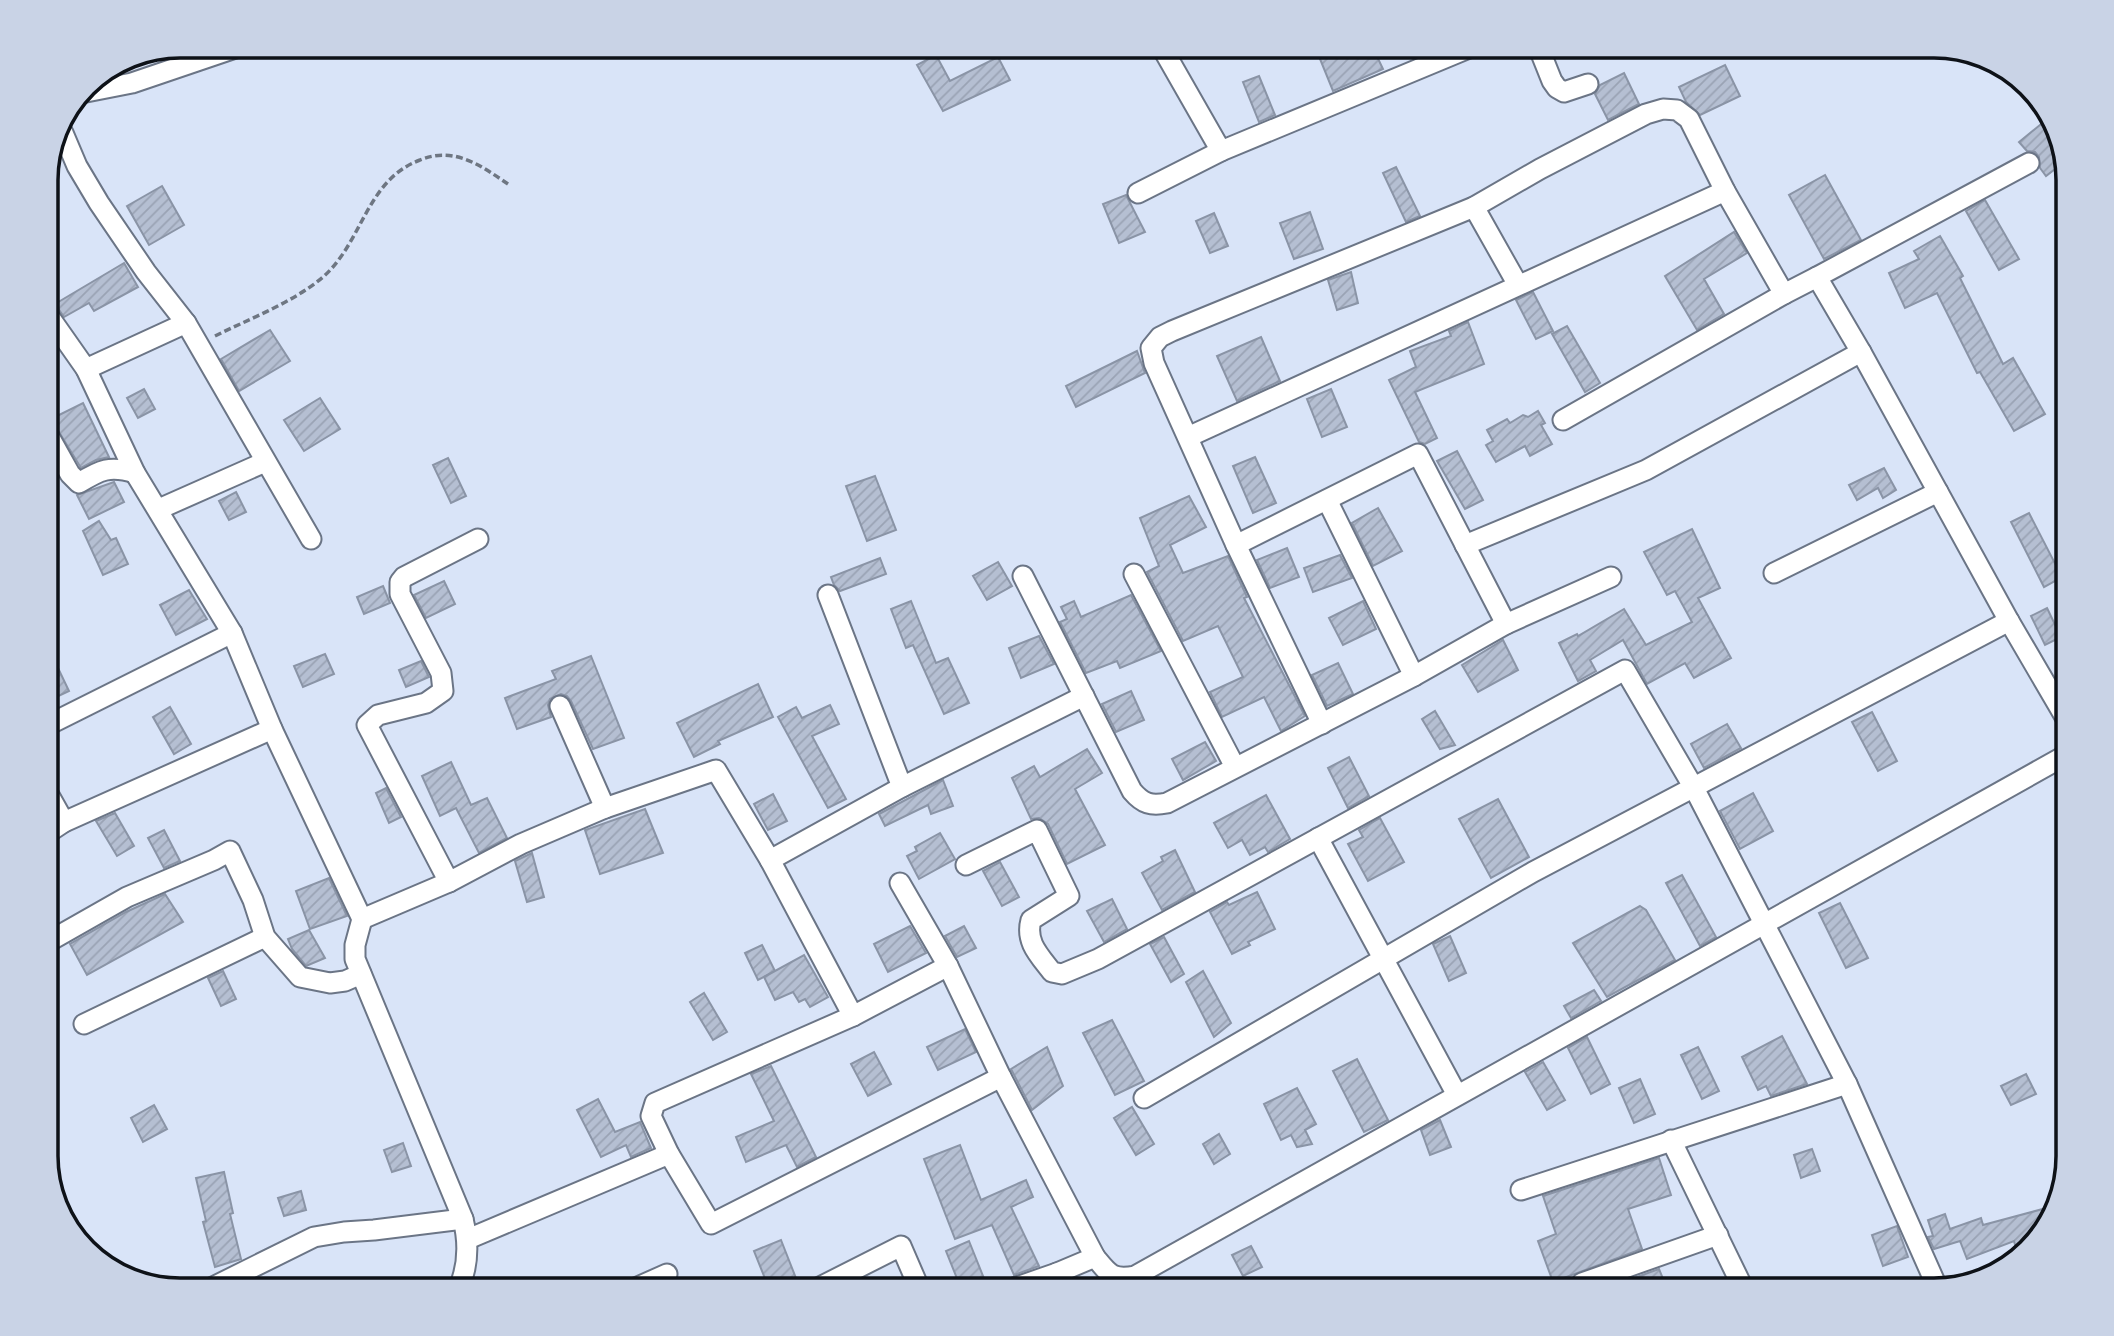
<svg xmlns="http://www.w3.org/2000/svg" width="2114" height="1336" font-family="Roboto,sans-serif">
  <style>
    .building { fill: url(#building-hatch); stroke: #8a94a6; stroke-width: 2 }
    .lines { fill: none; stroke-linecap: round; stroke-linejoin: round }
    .minor-casing { stroke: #6b7586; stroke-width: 23 }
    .path { stroke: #6e7682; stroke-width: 3.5; stroke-dasharray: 7 3.5; stroke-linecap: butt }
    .minor { stroke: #fff; stroke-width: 19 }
    .rim { fill: none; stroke: #0e1218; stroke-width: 3.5 }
  </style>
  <defs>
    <pattern id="building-hatch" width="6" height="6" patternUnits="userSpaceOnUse" patternTransform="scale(1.75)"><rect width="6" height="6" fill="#b5bfd2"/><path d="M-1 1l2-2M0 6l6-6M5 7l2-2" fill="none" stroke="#9aa3b4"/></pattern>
  </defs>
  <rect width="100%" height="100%" fill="#d9e4f8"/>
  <!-- building -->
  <g class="building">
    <polygon points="1338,46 1372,46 1383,69 1333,91 1318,54"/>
    <polygon points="936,55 950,81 998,57 1010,80 943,111 917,65"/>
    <polygon points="1725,65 1740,96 1700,115 1686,102 1679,87"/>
    <polygon points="1624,73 1639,104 1608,120 1595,94 1600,85"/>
    <polygon points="1259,76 1275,115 1259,122 1243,82"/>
    <polygon points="2051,116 2064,162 2046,176 2040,168 2039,157 2035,152 2027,151 2019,142"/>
    <polygon points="1396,167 1420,216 1406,222 1383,173"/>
    <polygon points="1825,175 1861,240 1824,259 1789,195"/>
    <polygon points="162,186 184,225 149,245 127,206"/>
    <polygon points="1126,195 1145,232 1119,243 1103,204"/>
    <polygon points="1985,200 2019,259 1999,270 1966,211"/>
    <polygon points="1310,212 1323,249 1294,259 1280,223"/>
    <polygon points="1214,213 1228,246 1210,253 1196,221"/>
    <polygon points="1734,232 1747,253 1704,279 1724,314 1697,330 1665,276"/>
    <polygon points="1940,236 1963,276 1960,278 2003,364 2013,358 2045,414 2014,431 1980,372 1977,373 1937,293 1905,308 1889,273 1919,259 1914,251"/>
    <polygon points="124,263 138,287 94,311 89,303 64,317 55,304"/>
    <polygon points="1351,272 1358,303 1337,310 1328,280"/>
    <polygon points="1533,292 1553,331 1536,339 1516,300"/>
    <polygon points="1468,322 1484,364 1415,392 1437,438 1425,444 1419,442 1389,380 1416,367 1410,351 1451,336 1449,331"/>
    <polygon points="1567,326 1600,383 1585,392 1552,334"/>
    <polygon points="270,330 290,361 239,391 221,359"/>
    <polygon points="1261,337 1280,381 1237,401 1217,356"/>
    <polygon points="1137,351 1145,373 1076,407 1066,386"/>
    <polygon points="144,389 155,409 138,418 127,398"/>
    <polygon points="1331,389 1347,427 1322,437 1307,399"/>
    <polygon points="320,398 340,429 304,451 284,420"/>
    <polygon points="83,403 109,457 96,460 81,468 51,419"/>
    <polygon points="1538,411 1545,423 1541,425 1552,444 1530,456 1525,446 1496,462 1486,445 1493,441 1487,430 1507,419 1510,423 1523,415 1528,417"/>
    <polygon points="1457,451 1483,500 1465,509 1437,461"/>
    <polygon points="1255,457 1276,503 1253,513 1233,466"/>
    <polygon points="448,458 466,496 451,503 433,465"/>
    <polygon points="1884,468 1896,490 1883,498 1878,488 1857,500 1849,485"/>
    <polygon points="875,476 896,530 867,541 846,486"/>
    <polygon points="114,482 124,502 89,519 77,495"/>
    <polygon points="236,492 246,512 229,520 219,501"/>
    <polygon points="1189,496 1206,527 1170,545 1183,573 1228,556 1247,597 1244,598 1305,716 1281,731 1264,697 1222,717 1210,692 1243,677 1218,626 1183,641 1147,572 1159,566 1140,518"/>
    <polygon points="1378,508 1402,551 1373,566 1352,523"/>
    <polygon points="2029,513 2062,577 2044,587 2011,522"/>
    <polygon points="99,521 111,540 116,538 128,564 103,575 83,531"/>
    <polygon points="1692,529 1720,588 1698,598 1731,658 1694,678 1685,663 1647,684 1623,640 1590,660 1596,671 1578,681 1559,643 1577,634 1578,636 1624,609 1646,645 1692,622 1675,591 1667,595 1644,552"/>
    <polygon points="1287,548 1299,577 1270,588 1257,560"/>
    <polygon points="1340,555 1352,578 1313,592 1304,568"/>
    <polygon points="880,558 886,574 840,591 834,585 831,577"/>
    <polygon points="998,562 1012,586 987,600 973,576"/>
    <polygon points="444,581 455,604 426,618 414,595"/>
    <polygon points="383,586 390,603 364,614 357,597"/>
    <polygon points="189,590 207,619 176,635 160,605"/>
    <polygon points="1131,595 1161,651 1120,668 1117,661 1086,673 1060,622 1067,619 1061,607 1074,601 1081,617"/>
    <polygon points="911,601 936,663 948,658 969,703 944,714 913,645 906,648 891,609"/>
    <polygon points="1363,601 1376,629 1343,645 1329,618"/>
    <polygon points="2047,608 2061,637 2045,645 2031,616"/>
    <polygon points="1039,636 1054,664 1021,678 1009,648"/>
    <polygon points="1503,640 1518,670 1478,692 1462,665"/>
    <polygon points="325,654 334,674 303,687 294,666"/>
    <polygon points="591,656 624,738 593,749 571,701 567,696 561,694 550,699 548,705 551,717 517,729 505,698 556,679 552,671"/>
    <polygon points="421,661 429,677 406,687 399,670"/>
    <polygon points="1338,663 1353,694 1327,706 1312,675"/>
    <polygon points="58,668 69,691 46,702 46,674"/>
    <polygon points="758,684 773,717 718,741 720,744 694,757 677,723"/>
    <polygon points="1131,691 1144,720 1116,732 1102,704"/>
    <polygon points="830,705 839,724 812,736 846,799 828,808 778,717 796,707 802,718"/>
    <polygon points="170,707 191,744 174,754 153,717"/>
    <polygon points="1435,711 1455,745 1440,749 1422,719"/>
    <polygon points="1872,712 1897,761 1878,771 1852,722"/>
    <polygon points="1727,724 1741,748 1704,768 1691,744"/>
    <polygon points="1205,742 1216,761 1183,780 1172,759"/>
    <polygon points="1087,749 1102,773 1075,789 1105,845 1067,864 1048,824 1039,818 1031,819 1012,778 1034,766 1040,777"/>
    <polygon points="1349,757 1369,796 1348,808 1328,768"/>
    <polygon points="451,762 471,805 487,798 507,838 479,853 456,808 440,816 422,776"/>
    <polygon points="943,780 953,806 931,814 928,805 885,826 879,814"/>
    <polygon points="386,788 401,817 389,823 376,793"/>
    <polygon points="1753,793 1773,831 1740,849 1720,811"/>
    <polygon points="773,794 787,821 768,830 754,804"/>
    <polygon points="1266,795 1290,839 1268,852 1265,847 1250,855 1242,840 1228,848 1214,823"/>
    <polygon points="1498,799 1529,857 1491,878 1459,819"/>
    <polygon points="645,809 663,853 600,874 585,830"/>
    <polygon points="115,813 134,846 117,856 96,821"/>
    <polygon points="1380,818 1404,862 1368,881 1348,844 1363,837 1359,830"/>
    <polygon points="164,830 180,861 164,868 148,838"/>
    <polygon points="940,833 955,859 919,879 907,856 917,851 915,847"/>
    <polygon points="1175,850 1195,892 1162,910 1142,873 1163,861 1161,857"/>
    <polygon points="532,853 544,897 527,902 515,861"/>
    <polygon points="1000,862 1019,897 1002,906 983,871"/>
    <polygon points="1682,875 1716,937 1700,946 1666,883"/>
    <polygon points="329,878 347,916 310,929 296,891"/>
    <polygon points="1257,892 1275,929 1248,942 1250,945 1232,954 1210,912 1227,902 1229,905"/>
    <polygon points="165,894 183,922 87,975 70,944 126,912"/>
    <polygon points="1112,899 1127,929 1104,942 1087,911"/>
    <polygon points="1840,903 1868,958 1846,968 1819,913"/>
    <polygon points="1640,906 1646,910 1675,960 1607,997 1573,943"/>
    <polygon points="910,926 926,953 888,972 874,944"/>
    <polygon points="964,926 976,948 957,957 945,936"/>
    <polygon points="309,930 325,958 306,966 292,949 288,939"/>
    <polygon points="1450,936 1466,973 1449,981 1433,944"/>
    <polygon points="1164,937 1184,974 1171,982 1150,944"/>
    <polygon points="762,945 775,971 758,980 745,953"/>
    <polygon points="804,955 828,997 810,1007 805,999 799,1002 793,992 775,1000 764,977"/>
    <polygon points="223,971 236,999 221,1006 208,978"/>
    <polygon points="1203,971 1231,1023 1214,1037 1186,982"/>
    <polygon points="1594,990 1601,1001 1571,1018 1564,1006"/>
    <polygon points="704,993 727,1032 713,1040 690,1002"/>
    <polygon points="1112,1020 1144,1081 1115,1095 1083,1033"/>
    <polygon points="965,1029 976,1052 938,1070 927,1047"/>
    <polygon points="1782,1036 1807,1084 1771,1096 1766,1086 1758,1090 1742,1057"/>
    <polygon points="1587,1037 1610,1084 1591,1094 1568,1048"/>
    <polygon points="1047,1047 1063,1086 1032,1110 1011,1069"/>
    <polygon points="1698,1047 1719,1091 1702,1099 1681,1055"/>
    <polygon points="874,1052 891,1084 868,1096 851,1064"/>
    <polygon points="1357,1059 1388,1120 1364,1132 1333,1071"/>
    <polygon points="1543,1062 1565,1100 1547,1110 1525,1072"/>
    <polygon points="771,1066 816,1157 797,1167 786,1145 746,1162 736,1137 774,1121 751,1074"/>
    <polygon points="2026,1074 2036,1094 2011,1105 2001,1086"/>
    <polygon points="1640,1079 1655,1114 1634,1123 1619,1088"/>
    <polygon points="1297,1088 1316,1124 1305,1130 1312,1144 1297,1147 1291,1135 1281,1140 1264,1104"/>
    <polygon points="598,1099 615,1132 640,1122 651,1148 631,1157 626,1145 601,1157 577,1110"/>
    <polygon points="154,1105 167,1129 143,1142 131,1118"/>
    <polygon points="1132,1107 1154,1144 1136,1155 1114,1118"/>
    <polygon points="1440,1120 1451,1147 1430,1155 1421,1130"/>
    <polygon points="1219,1134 1230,1154 1214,1164 1203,1144"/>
    <polygon points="403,1143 411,1166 392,1172 384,1150"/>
    <polygon points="960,1145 981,1200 1026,1180 1033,1197 1011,1207 1039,1266 1014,1275 992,1225 955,1239 924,1159"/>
    <polygon points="1812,1149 1820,1171 1801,1178 1794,1155"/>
    <polygon points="1659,1158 1671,1195 1628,1209 1642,1249 1553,1282 1538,1241 1556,1234 1543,1196"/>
    <polygon points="224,1172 233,1213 230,1214 241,1259 215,1267 203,1222 206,1221 196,1178"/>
    <polygon points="301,1191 306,1210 284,1216 278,1198"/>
    <polygon points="2054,1206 2046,1230 2018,1256 2014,1241 1967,1259 1960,1241 1934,1249 1928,1237 1933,1236 1928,1220 1945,1214 1950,1229 1981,1218 1983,1225"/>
    <polygon points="1897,1226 1908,1257 1883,1266 1872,1235"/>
    <polygon points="781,1240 801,1291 770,1291 754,1251"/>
    <polygon points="969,1241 989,1291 962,1291 946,1251"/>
    <polygon points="1251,1246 1262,1267 1243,1276 1232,1255"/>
    <polygon points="1659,1269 1668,1291 1598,1291"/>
  </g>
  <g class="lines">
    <!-- minor casing -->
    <g class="minor-casing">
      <g id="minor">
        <polyline points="1161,46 1221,151 1474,46"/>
        <polyline points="1538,46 1552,81 1557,88 1564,92 1588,84"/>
        <polyline points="81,93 132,83 241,46"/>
        <polyline points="63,133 77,166 99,203 146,272 186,323 311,539"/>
        <polyline points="1138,193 1221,151"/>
        <polyline points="1474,207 1518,285"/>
        <polyline points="1817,277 2029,163"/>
        <path d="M46 312 86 369 135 473 232 633 272 729 362 919 355 945V959L463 1219C469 1243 468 1268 458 1290"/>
        <polyline points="86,369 186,323"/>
        <polyline points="1563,420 1784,294"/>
        <path d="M46 431 70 474 79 483C100 470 110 465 135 473"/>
        <polyline points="1188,437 1725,191"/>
        <polyline points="1327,500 1414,676"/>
        <polyline points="159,509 265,462"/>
        <polyline points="1236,545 1418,454 1506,624"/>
        <polyline points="1465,545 1646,470 1861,352"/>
        <polyline points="1774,573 1938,492"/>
        <polyline points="1134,574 1235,767"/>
        <path d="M1023 576 1132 791C1143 804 1151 806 1167 803L1414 676 1506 624 1611 577"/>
        <polyline points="828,595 902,787"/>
        <polyline points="560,706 605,808"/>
        <polyline points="1322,724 1236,545 1154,363 1151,348 1160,337 1172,331 1474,207 1540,169 1646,114 1663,109 1677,110 1689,119 1725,191 1784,294 1817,277 1861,352 2009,621 2068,722"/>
        <polyline points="46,726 232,633"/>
        <polyline points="46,790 64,822"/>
        <polyline points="46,834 64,822 272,729"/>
        <polyline points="1318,838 1457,1095"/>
        <path d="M966 865 1037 830 1069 896 1031 920C1025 942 1039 955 1052 972L1062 974 1098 959 1625 670 1694 788 1847 1084 1938 1289"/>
        <polyline points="449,882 367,725 378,715 426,703 443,691 441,673 400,594 400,582 404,577 478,539"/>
        <polyline points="900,883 948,966 1001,1077 1095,1257"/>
        <polyline points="362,919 449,882 521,844 605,808 716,770 770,860"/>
        <polyline points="46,943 127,897 214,860 230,851 253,900 265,937 300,977 330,983 345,981 361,974"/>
        <polyline points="948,966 853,1016 655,1103 651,1116 669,1154 711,1224 1001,1077"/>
        <polyline points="853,1016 770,860 902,787 1084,696"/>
        <polyline points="84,1024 265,937"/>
        <polyline points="1144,1098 1533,872 2009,621"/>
        <polyline points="1671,1140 1744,1290"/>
        <polyline points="1521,1190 1847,1084"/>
        <polyline points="468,1239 669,1154"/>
        <polyline points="1057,1273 1067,1290"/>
        <polyline points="1582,1283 1718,1235"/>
        <polyline points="213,1287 314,1237 344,1232 374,1230 463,1219"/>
        <polyline points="816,1289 901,1246 920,1290"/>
        <polyline points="631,1290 667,1274"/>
        <path d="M1008 1290 1057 1273 1095 1257C1109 1274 1112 1280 1135 1276L2068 754"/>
      </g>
    </g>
    <!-- path -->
    <path class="path" d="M215 336C249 319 294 302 323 277 363 242 366 180 420 160 454 146 480 165 508 184"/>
    <!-- minor -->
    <use href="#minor" class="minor"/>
  </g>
  <!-- crop -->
  <path d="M0 0H2114V1336H0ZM180 58H1934A122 122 0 0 1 2056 180V1156A122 122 0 0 1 1934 1278H180A122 122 0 0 1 58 1156V180A122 122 0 0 1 180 58Z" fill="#c9d3e6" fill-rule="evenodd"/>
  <path class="rim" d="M180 58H1934A122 122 0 0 1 2056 180V1156A122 122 0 0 1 1934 1278H180A122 122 0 0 1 58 1156V180A122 122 0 0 1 180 58Z"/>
</svg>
